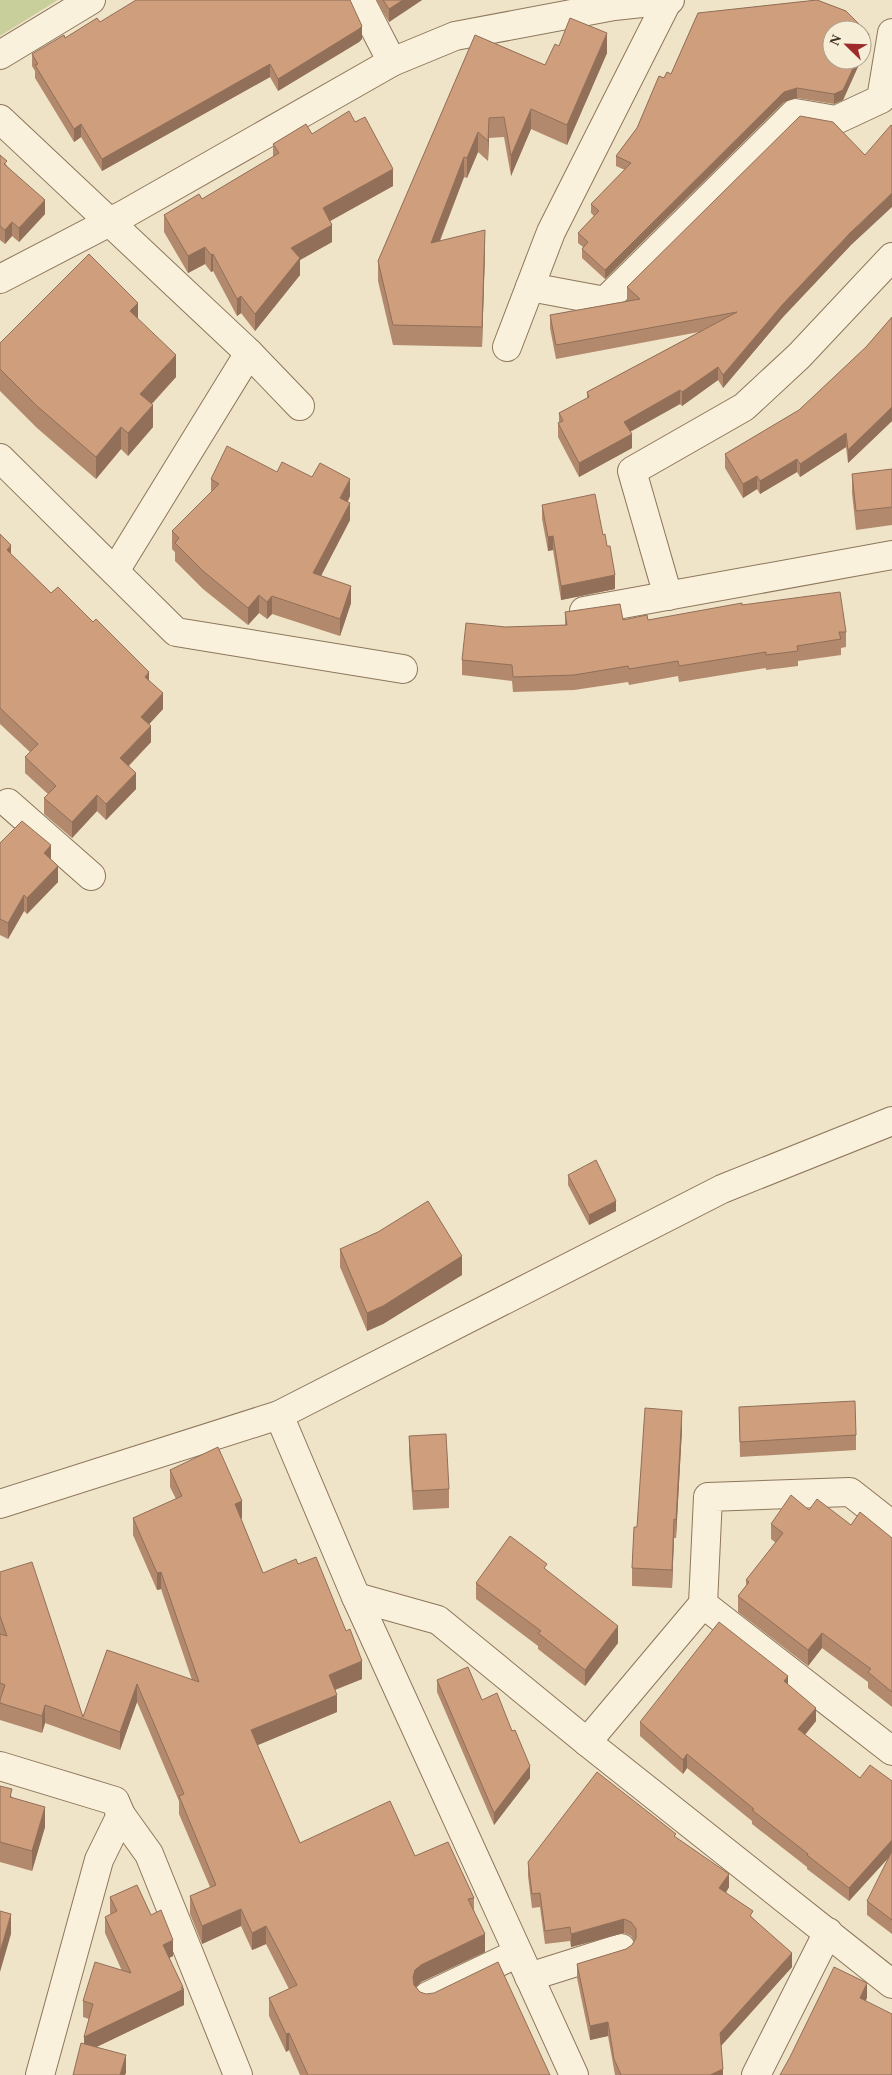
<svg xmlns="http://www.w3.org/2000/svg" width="892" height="2075" font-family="'Times New Roman',serif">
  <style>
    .green { fill: #c9cf9b }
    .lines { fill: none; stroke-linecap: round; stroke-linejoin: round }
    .minor-casing { stroke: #8d765c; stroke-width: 30 }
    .minor { stroke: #faf1dc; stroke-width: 28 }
    .wall { fill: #b2896c }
    .shaded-wall { fill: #916f58 }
    .building { fill: #cf9f7d; stroke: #916f58 }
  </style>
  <rect width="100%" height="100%" fill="#f0e4c8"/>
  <!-- green -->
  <polygon class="green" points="0,0 58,0 0,36"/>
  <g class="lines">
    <!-- minor casing -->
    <g class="minor-casing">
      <g id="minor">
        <polyline points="360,0 392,62"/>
        <polyline points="0,55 91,0"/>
        <polyline points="0,119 249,353 300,406"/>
        <polyline points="0,279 125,214 392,62 455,36 614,6 670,0"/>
        <polyline points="530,287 605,301 795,113 836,120 881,99 892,33"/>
        <polyline points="507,347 551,232 668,0"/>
        <polyline points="0,458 176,632 403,669"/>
        <polyline points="115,571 249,353"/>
        <polyline points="668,596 632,471 744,407 799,356 892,257"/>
        <polyline points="584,611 892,555"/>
        <polyline points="8,803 91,876"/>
        <polyline points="279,1415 356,1597 574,2075"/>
        <polyline points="0,1504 279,1415 722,1189 892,1121"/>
        <polyline points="356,1597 438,1620 587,1742 892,1984"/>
        <polyline points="703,1604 892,1751"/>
        <polyline points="587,1742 703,1604 708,1497 850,1492 892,1525"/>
        <polyline points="0,1766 115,1801 121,1815 149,1854 238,2075"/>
        <polyline points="529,1977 621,1948"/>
        <polyline points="428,1996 518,1953"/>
        <polyline points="40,2075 99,1860 121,1815"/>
        <polyline points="756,2075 828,1932"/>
      </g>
    </g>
    <!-- minor -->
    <use href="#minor" class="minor"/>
  </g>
  <!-- wall -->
  <g class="wall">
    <polygon points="376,0 422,0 389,22"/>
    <polygon points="817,0 846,11 869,34 869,44 862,58 862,30 832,30 832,60 861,60 843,100 834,104 797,98 784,102 605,279 582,258 582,249 583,247 578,243 578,233 594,216 591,213 591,204 625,170 616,166 616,156 637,128 659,76 664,78 667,72 671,74 698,13"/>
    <polygon points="100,22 362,39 359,42 278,91 270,77 102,171 81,137 74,142 35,78 35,71 32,66 32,54"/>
    <polygon points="475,35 545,65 559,46 607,53 567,145 531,129 511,176 504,137 489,138 488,161 478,152 467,178 464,177 440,241 485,250 482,347 393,345 378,281 378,261"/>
    <polygon points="312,134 393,186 330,221 332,242 300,260 300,275 255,331 241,313 237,316 213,271 211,272 205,264 188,273 164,232 164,215 202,199 273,157 273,144"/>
    <polygon points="0,155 7,166 45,214 19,242 12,236 5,244 0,240"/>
    <polygon points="850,246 783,317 723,388 718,380 682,406 680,404 630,432 632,448 579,477 558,437 558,423 559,423 559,413 587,399 587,392 699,332 556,359 550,328 550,315 627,301 627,287"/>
    <polygon points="892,317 892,421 848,463 846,447 800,477 797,472 760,494 757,489 743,498 725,468 725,454 799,410 866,347"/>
    <polygon points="138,319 176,377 152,404 153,427 128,456 121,449 96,479 37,428 0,391 0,343"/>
    <polygon points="892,469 892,525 856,530 852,493 852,474"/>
    <polygon points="277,472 350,496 348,502 350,520 321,576 351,603 340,636 272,614 267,619 259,613 248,625 203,589 175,561 175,552 172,549 172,531 211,493 211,479"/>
    <polygon points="542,505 603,535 607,546 615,589 561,600 553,550 548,551 542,519"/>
    <polygon points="0,534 11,555 51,593 149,680 163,709 149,724 151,742 129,766 136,789 106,820 97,811 72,838 44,814 44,798 48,794 25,773 25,757 30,752 0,724"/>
    <polygon points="742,605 846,632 846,647 841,648 841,655 798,661 798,666 766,670 766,668 679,682 678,676 629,685 628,682 574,690 513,692 512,681 462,675 462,660 506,627 565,625 565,612 623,620 648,620"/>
    <polygon points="0,843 51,860 58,882 27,914 24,911 8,939 0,935"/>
    <polygon points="568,1175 616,1211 589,1225 568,1185"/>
    <polygon points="340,1249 462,1275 383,1324 367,1331 340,1267"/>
    <polygon points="739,1407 856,1435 856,1450 740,1457"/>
    <polygon points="682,1429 676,1538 674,1538 672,1588 632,1586 632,1568 637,1527"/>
    <polygon points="409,1436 449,1489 449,1508 413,1510 409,1454"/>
    <polygon points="170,1470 242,1518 241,1519 263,1573 298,1564 362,1679 335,1690 337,1712 257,1745 300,1843 415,1856 474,1898 474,1910 485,1952 421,1982 416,1987 420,1992 550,2075 300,2075 289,2050 286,2052 269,2016 269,1998 289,1989 266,1944 252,1950 241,1926 202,1944 190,1914 190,1896 210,1887 179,1814 179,1801 137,1702 120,1750 45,1723 42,1733 0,1720 0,1572 83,1717 107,1650 192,1680 161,1589 157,1590 133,1535 133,1518 176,1499 170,1487"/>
    <polygon points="809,1510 851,1525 892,1538 892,1707 868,1688 868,1682 822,1648 808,1666 738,1612 738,1596 746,1586 746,1580 776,1543 771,1539 771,1524"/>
    <polygon points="547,1571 618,1643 585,1686 538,1649 538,1646 476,1599 476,1583"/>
    <polygon points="437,1680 482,1700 530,1778 494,1825 437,1692"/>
    <polygon points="788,1685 816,1721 805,1735 860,1778 892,1781 892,1934 867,1915 867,1901 889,1857 849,1901 807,1869 807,1867 752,1824 752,1821 687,1768 683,1774 640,1736 640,1722"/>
    <polygon points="0,1786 45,1827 32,1871 0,1862"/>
    <polygon points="676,1838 729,1887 726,1893 753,1918 792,1967 721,2046 723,2075 615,2075 608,2036 590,2040 577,1978 577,1964 626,1949 632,1945 634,1941 631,1936 624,1933 571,1947 570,1941 545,1944 540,1907 532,1908 528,1876 528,1862"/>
    <polygon points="110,1897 151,1915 173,1956 169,1958 183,1989 184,2005 96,2047 126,2073 84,2043 89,2019 83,2017 83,2001 122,1971 105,1933 105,1917 111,1914 110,1913"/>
  </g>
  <!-- shaded-wall -->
  <g class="shaded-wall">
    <polygon points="403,0 422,0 389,22 389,9"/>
    <polygon points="362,26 362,39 359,42 278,91 278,79"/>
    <polygon points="607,33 607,53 567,145 567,125"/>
    <polygon points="869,34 869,44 862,58 862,49"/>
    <polygon points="857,60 861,60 843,100 834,104 834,94"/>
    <polygon points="270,64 270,77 102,171 102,159"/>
    <polygon points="797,88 797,98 784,102 605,279 605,270 784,92"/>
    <polygon points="531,109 531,129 511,176 511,156"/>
    <polygon points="489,118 489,138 488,161 488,141"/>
    <polygon points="81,124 81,137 74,142 74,129"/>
    <polygon points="478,132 478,152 467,178 467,158"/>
    <polygon points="464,157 464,177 431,263 431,243"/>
    <polygon points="393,169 393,186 323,225 323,208"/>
    <polygon points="892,193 892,207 850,246 783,317 723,388 723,375 783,304 850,233"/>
    <polygon points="45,200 45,214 19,242 19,228"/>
    <polygon points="12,222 12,236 5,244 5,230"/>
    <polygon points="332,225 332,242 300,260 300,275 255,331 255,314 291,248"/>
    <polygon points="485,230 485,250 482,347 482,327"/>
    <polygon points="205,247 205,264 188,273 188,256"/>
    <polygon points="213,254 213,271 211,272 211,255"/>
    <polygon points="241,296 241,313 237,316 237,299"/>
    <polygon points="138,303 138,325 130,311"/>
    <polygon points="176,355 176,377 140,416 140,394"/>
    <polygon points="718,367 718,380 682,406 682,392"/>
    <polygon points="680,390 680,404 624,435 624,422"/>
    <polygon points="153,405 153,427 128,456 128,433"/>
    <polygon points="892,407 892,421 848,463 848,450"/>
    <polygon points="121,427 121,449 96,479 96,457"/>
    <polygon points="846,433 846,447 800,477 800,464"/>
    <polygon points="632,434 632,448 579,477 579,463"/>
    <polygon points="797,459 797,472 760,494 760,481"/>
    <polygon points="757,476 757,489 743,498 743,484"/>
    <polygon points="350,479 350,496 340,515 340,498"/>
    <polygon points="350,503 350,520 313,591 313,573"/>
    <polygon points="553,536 553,550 548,551 548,537"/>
    <polygon points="11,545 11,561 7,550"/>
    <polygon points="615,575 615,589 561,600 561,586"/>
    <polygon points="351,586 351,603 340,636 340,619"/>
    <polygon points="259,595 259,613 248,625 248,608"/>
    <polygon points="272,596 272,614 267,619 267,602"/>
    <polygon points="149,672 149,688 145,677"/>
    <polygon points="163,693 163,709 141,733 141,717"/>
    <polygon points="151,726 151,742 120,774 120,758"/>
    <polygon points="136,773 136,789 106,820 106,804"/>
    <polygon points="97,795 97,811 72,838 72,822"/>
    <polygon points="51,845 51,861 44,853"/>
    <polygon points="58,866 58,882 27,914 27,898"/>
    <polygon points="24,895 24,911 8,939 8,923"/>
    <polygon points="616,1201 616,1211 589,1225 589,1215"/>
    <polygon points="462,1256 462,1275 383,1324 367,1331 367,1313"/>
    <polygon points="682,1411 682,1429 676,1538 676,1520"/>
    <polygon points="242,1501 242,1518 235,1521 235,1504"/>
    <polygon points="674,1519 674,1538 672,1588 672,1570"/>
    <polygon points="161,1572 161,1589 157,1590 157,1573"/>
    <polygon points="618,1626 618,1643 585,1686 585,1670"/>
    <polygon points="822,1633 822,1648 808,1666 808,1650"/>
    <polygon points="362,1661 362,1679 329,1692 329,1675"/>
    <polygon points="788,1676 788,1690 784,1681"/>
    <polygon points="137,1684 137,1702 120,1750 120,1732"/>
    <polygon points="337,1695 337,1712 251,1748 251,1730"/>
    <polygon points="45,1705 45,1723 42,1733 42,1716"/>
    <polygon points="816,1708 816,1721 798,1743 798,1729"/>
    <polygon points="687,1754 687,1768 683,1774 683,1760"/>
    <polygon points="530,1766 530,1778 494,1825 494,1813"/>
    <polygon points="45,1807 45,1827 32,1871 32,1851"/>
    <polygon points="892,1840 892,1854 849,1901 849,1888"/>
    <polygon points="729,1874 729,1887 719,1902 719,1888"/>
    <polygon points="241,1909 241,1926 202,1944 202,1926"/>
    <polygon points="11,1914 11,1934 0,1972 0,1952"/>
    <polygon points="624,1919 624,1933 571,1947 571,1934"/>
    <polygon points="266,1926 266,1944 252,1950 252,1933"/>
    <polygon points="485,1934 485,1952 421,1982 415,1988 413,1994 413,1977 415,1970 421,1965"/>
    <polygon points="173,1940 173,1956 163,1961 163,1945"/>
    <polygon points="792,1953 792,1967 720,2047 720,2033"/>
    <polygon points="867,1983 867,1998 860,2013 860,1998"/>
    <polygon points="183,1987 183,1990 184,1989 184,2005 84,2053 84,2037"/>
    <polygon points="608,2022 608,2036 590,2040 590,2026"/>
    <polygon points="289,2033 289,2050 286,2052 286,2034"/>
    <polygon points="126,2055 126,2073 125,2075 120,2075"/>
    <polygon points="723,2069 723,2075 710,2075"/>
  </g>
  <!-- building -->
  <g class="building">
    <polygon points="136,0 350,0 362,26 359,29 278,79 270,64 102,159 81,124 74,129 35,65 38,64 32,54 64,35 65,38 97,18 100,22"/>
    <polygon points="383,0 403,0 389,9"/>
    <polygon points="817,0 846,11 869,34 862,49 862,30 832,30 832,60 857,60 843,90 834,94 797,88 784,92 605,270 582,249 588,242 578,233 599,211 591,204 631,163 616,156 637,128 659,76 664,78 667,72 671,74 698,13"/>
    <polygon points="570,18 607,33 567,125 531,109 511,156 504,117 489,118 488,141 478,132 467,158 464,157 431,243 485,230 482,327 393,325 378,261 475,35 545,65 555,44 559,46"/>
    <polygon points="349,111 355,122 365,117 393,169 323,208 332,225 291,248 300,258 255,314 241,296 237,299 213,254 211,255 205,247 188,256 164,215 199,194 202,199 279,153 273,144 306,124 312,134"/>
    <polygon points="800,116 833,122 865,155 891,125 892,126 892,193 850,233 783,304 723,375 718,367 682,392 680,390 624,422 632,434 579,463 558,423 563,421 559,413 589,397 587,392 737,312 556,345 550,315 640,299 627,287"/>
    <polygon points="0,155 7,161 4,164 45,200 19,228 12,222 5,230 0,226"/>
    <polygon points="89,254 138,303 130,311 176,355 140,394 153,405 128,433 121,427 96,457 37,406 0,369 0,343"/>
    <polygon points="892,317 892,407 848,450 846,433 800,464 797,459 760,481 757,476 743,484 725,454 799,410 866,347"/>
    <polygon points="227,446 277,472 282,462 312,477 320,463 350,479 340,498 350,503 313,573 351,586 340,619 272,596 267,602 259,595 248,608 203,571 175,543 179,538 172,531 219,484 211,479"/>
    <polygon points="892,469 892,507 856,511 852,474"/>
    <polygon points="595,494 603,535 605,534 607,546 610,546 615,575 561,586 553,536 548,537 542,505"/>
    <polygon points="0,534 11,545 7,550 51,593 58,587 93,622 96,619 149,672 145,677 163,693 141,717 151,726 120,758 136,773 106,804 97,795 72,822 44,798 56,786 25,757 38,744 0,708"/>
    <polygon points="840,592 846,632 839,632 841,639 797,646 798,651 766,655 766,652 679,666 678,661 629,669 628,666 574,675 513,677 512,665 462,660 466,623 506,627 567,625 565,612 620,604 623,620 647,615 648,620 742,603 742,605"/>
    <polygon points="22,821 51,845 44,853 58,866 27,898 24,895 8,923 0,919 0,843"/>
    <polygon points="596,1160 616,1201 589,1215 568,1175"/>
    <polygon points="428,1201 462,1256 383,1306 367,1313 340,1249 378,1232"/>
    <polygon points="855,1401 856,1435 740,1442 739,1407"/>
    <polygon points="645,1408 682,1411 676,1520 674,1519 672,1570 632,1568 634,1527 637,1527"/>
    <polygon points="446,1434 449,1489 413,1491 409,1436"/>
    <polygon points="218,1447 242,1501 235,1504 263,1573 296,1559 298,1564 316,1557 346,1631 350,1629 362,1661 329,1675 337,1695 251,1730 300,1843 390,1801 415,1856 448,1842 474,1898 468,1899 485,1934 421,1965 415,1970 413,1977 414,1985 420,1992 426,1994 434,1993 498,1962 550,2075 308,2075 289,2033 286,2034 269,1998 297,1985 266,1926 252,1933 241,1909 202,1926 190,1896 216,1885 179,1796 184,1794 137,1684 120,1732 45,1705 42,1716 0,1703 0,1700 5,1685 0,1683 0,1634 7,1636 0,1616 0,1572 32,1562 83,1717 107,1650 199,1682 161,1572 157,1573 133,1518 182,1496 170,1470"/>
    <polygon points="791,1495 809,1510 817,1499 851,1525 860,1512 892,1538 892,1692 868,1672 871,1669 822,1633 808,1650 738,1596 749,1582 746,1580 783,1533 771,1524"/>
    <polygon points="510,1536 547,1564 544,1568 618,1626 585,1670 538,1633 541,1631 476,1583"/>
    <polygon points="719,1622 788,1676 784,1681 816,1708 798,1729 860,1778 870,1765 892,1781 892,1840 849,1888 807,1855 808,1854 752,1810 754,1809 687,1754 683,1760 640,1722"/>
    <polygon points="468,1667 482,1700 497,1693 512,1731 515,1730 530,1766 494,1813 437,1680"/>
    <polygon points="597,1772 676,1834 674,1836 729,1874 719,1888 753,1911 750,1916 792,1953 720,2033 723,2069 710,2075 621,2075 614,2059 608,2022 590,2026 577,1964 626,1949 632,1945 636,1938 636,1929 631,1922 624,1919 571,1934 570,1927 545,1931 540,1893 532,1894 528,1862"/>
    <polygon points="0,1786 12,1789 10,1797 45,1807 32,1851 0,1842"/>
    <polygon points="892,1851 892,1920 867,1901"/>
    <polygon points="137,1885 151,1915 161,1910 173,1940 163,1945 183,1987 181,1988 184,1989 84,2037 93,2004 83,2001 95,1962 131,1973 105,1917 117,1911 110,1897"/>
    <polygon points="0,1911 11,1914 0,1952"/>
    <polygon points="834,1967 867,1983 860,1998 892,2014 892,2075 780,2075 790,2057"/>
    <polygon points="81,2043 126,2055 120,2075 73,2075"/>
  </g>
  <!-- north arrow -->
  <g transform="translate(847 45) rotate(293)"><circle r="24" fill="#f7eed8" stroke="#ada18e"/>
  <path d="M0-4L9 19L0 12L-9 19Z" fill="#9e2a2b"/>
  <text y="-8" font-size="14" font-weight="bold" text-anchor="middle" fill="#3d2e20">N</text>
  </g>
</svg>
